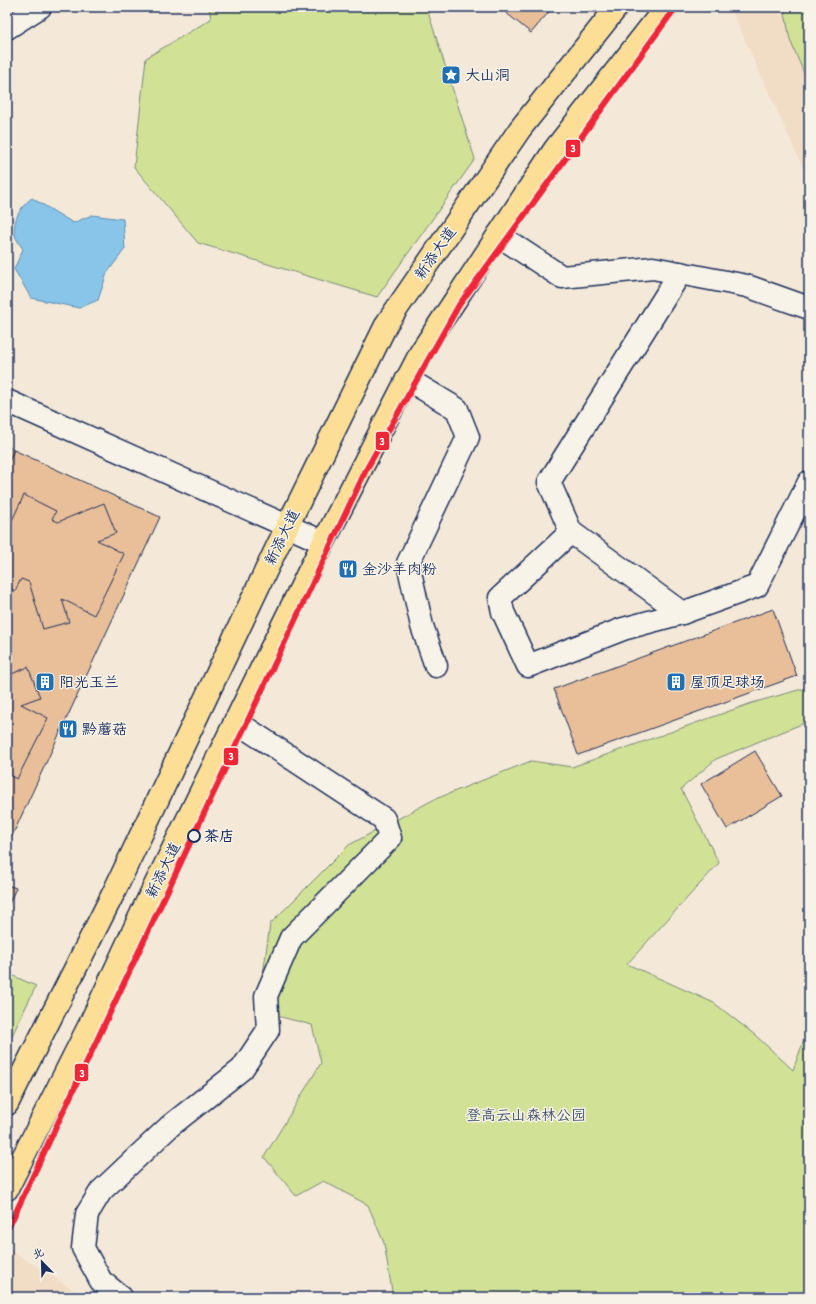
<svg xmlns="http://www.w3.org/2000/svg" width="816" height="1304" font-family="'Patrick Hand','LXGW WenKai TC',sans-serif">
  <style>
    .built { fill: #f1dcc5 }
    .green { fill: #d1e296; stroke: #76887a }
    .water { fill: #88c5e8; stroke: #5c89b1 }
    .building { fill: #e9bf99; stroke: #1b2f5e }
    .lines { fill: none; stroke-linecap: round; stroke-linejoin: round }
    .minor-casing { stroke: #1b2f5e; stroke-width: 25 }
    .major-casing { stroke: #1b2f5e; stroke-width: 25 }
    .minor { stroke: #f7f3e8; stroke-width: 22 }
    .major { stroke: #fcde96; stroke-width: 22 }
    .metro-1-casing { stroke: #f7f3e8; stroke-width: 9 }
    .metro-1 { stroke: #ee2737; stroke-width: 6 }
    .stop-dot { fill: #f7f3e8; stroke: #1b2f5e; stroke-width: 2 }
    .labels { text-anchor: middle; stroke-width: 3; stroke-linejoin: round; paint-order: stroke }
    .poi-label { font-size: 15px; fill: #1b2f5e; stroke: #f7f3e8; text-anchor: start }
    .street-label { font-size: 15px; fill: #1b2f5e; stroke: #f7f3e8 }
    .stop-label { font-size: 15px; font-weight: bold; fill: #1b2f5e; stroke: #f7f3e8; text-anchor: start }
    .park-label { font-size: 15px; fill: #3f5369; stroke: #f7f3e8 }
    .line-badge { stroke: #f7f3e8; stroke-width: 1.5 }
    .badge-label { font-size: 11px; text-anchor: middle; font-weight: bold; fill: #fff }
  </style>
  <rect width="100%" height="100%" fill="#f4e9d8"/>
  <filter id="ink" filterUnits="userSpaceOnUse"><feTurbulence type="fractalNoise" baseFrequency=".025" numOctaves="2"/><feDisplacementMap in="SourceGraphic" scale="8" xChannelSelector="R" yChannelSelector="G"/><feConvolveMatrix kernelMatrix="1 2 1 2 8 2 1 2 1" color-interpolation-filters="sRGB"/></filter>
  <g filter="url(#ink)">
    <!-- built -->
    <g class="built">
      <polygon points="730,7 809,7 809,181"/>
      <polygon points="7,1248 85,1297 7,1297"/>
    </g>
    <!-- green -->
    <g class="green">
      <polygon points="209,7 424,7 428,12 475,159 377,297 198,243 134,167 146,58 211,19"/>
      <polygon points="784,7 809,7 809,85 790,40"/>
      <polygon points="809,687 809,721 716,759 681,789 719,863 627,964 714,1003 755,1035 793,1070 809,1026 809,1297 393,1297 384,1243 368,1205 323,1181 296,1196 264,1157 321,1063 312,1025 258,1011 270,924 349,845 433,800 531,761 572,767 752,703"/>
      <polygon points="7,973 36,986 7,1046"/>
    </g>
    <!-- water -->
    <path class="water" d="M32 198 73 223 92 215 123 219 125 249 107 273 98 300 79 308 31 298 14 269 23 249C20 245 16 239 15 235 12 220 21 206 32 198Z"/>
    <!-- building -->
    <g class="building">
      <polygon points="499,7 553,7 531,33"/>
      <polygon points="7,444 14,450 7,465"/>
      <polygon points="14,450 160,517 7,847 7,465"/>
      <polygon points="24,495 56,511 52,519 58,522 104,503 116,533 97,540 124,554 94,615 62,599 69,622 43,629 29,582 21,579 15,591 7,587 7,531"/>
      <polygon points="773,609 797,676 578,755 554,689"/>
      <polygon points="28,667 40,697 21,704 48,718 17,779 7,774 7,676"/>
      <polygon points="755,751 782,796 727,829 701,784"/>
      <polygon points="7,885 16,888 7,908"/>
    </g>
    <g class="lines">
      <!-- minor casing -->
      <g class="minor-casing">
        <g id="minor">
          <polyline points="7,28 40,7"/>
          <polyline points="498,235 562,277 653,268 747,286 809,308"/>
          <polyline points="680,273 549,482 571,532 682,613 757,586 809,482"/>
          <polyline points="407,379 457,409 468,437 408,563 422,626 436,666"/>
          <polyline points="7,401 323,542"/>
          <polyline points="571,532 500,598 503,612 528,666 623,629 682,613"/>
          <polyline points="121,1297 101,1281 83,1248 87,1214 101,1191 170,1126 242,1069 268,1030 266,996 291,938 390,838 384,819 235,721"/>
        </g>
      </g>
      <!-- major casing -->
      <g class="major-casing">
        <g id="major">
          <polyline points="7,1104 113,894 278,545 387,323 520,129 617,7"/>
          <polyline points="7,1189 90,1024 144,908 313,563 421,352 555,149 666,7"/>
        </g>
      </g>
      <!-- minor -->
      <use href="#minor" class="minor"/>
      <!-- major -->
      <use href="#major" class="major"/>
      <!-- metro-1 casing -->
      <g class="metro-1-casing">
        <polyline id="metro-1" points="7,1231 366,470 459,305 676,7"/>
      </g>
      <!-- metro-1 -->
      <use href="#metro-1" class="metro-1"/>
    </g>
  </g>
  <!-- icons -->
  <defs>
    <g id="sight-square" transform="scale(1)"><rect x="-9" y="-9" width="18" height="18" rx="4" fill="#1f6fb2" stroke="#f7f3e8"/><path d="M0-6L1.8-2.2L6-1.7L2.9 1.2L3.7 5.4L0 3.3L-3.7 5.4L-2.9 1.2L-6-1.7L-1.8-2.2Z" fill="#fff"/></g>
    <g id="restaurant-square" transform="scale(1)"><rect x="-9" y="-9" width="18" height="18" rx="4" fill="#1f6fb2" stroke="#f7f3e8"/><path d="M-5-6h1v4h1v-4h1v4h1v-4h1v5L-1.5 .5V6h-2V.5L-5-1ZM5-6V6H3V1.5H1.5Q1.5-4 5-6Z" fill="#fff"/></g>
    <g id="building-square" transform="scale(1)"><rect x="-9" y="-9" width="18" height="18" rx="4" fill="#1f6fb2" stroke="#f7f3e8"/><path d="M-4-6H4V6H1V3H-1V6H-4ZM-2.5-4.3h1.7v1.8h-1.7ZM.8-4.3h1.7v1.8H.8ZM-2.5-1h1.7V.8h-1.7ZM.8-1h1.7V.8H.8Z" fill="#fff"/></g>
  </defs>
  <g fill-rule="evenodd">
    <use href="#sight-square" x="451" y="75"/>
    <use href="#restaurant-square" x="348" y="569"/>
    <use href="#building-square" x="45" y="682"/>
    <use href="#building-square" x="676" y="682"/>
    <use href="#restaurant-square" x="68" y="729"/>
  </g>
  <!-- markers -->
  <circle class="stop-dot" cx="194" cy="836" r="6"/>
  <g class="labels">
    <!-- poi labels -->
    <g class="poi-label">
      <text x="465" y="80">大山洞</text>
      <text x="362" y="574">金沙羊肉粉</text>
      <text x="59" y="687">阳光玉兰</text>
      <text x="690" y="687">屋顶足球场</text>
      <text x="82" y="734">黔蘑菇</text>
    </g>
    <!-- street labels -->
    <g class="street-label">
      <text transform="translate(435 253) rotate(-55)" y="5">新添大道</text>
      <text transform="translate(282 537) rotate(-64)" y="5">新添大道</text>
      <text transform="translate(163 870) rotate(-64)" y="5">新添大道</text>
    </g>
    <!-- stop labels -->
    <g class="stop-label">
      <text x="204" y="841">茶店</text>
    </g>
    <!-- park labels -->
    <g class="park-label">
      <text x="526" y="1120">登高云山森林公园</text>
    </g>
  </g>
  <g class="line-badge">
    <rect x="565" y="139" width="16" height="19" rx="4" fill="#ee2737"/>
    <rect x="375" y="431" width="15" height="20" rx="4" fill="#ee2737"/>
    <rect x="223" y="747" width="16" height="19" rx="4" fill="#ee2737"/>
    <rect x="74" y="1063" width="15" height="19" rx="4" fill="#ee2737"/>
  </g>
  <g class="badge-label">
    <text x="573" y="152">3</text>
    <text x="382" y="445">3</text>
    <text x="231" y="760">3</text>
    <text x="82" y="1077">3</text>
  </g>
  <!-- margin -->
  <rect width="816" height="1304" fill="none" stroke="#f7f3e8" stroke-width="24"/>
  <rect x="12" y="12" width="792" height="1280" fill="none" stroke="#1b2f5e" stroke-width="1.5" filter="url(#ink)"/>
  <!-- north arrow -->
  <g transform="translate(42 1262) rotate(337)" stroke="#f7f3e8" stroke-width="3" paint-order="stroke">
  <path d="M0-3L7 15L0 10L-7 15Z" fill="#1b2f5e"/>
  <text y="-6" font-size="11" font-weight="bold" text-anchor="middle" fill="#1b2f5e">北</text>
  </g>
</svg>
